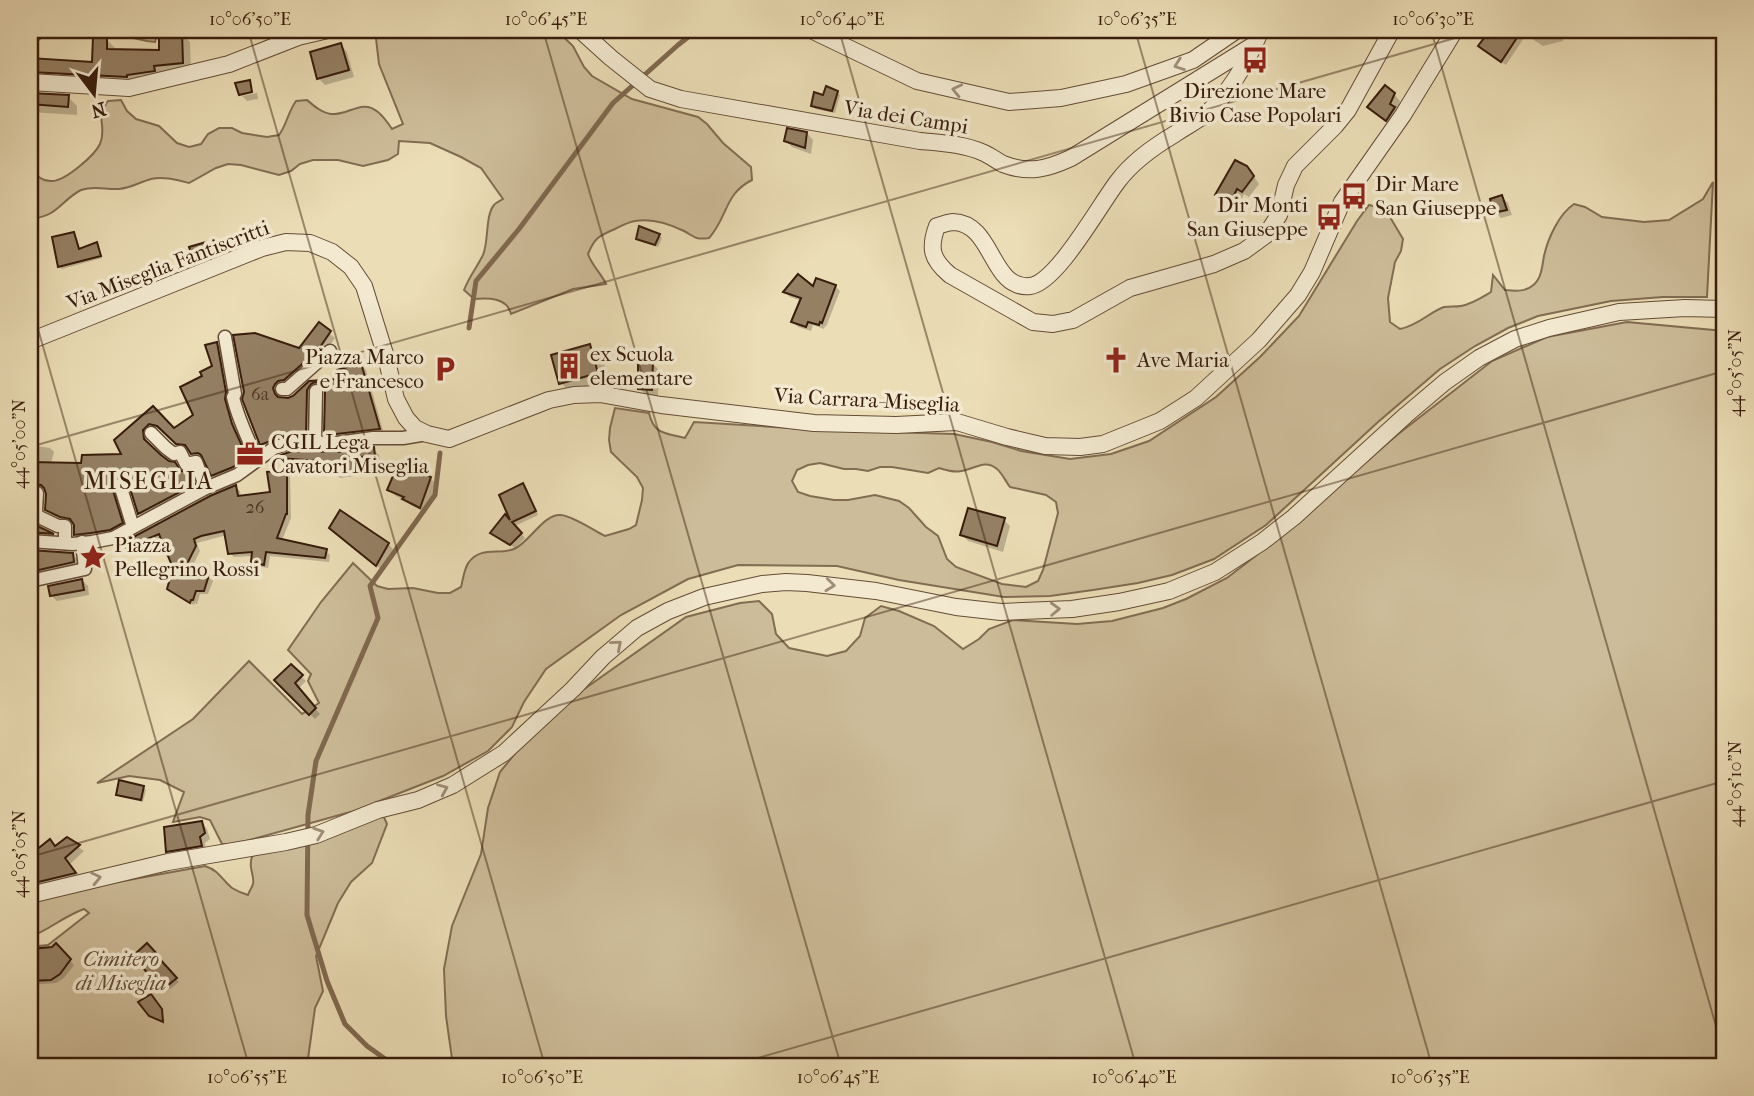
<svg xmlns="http://www.w3.org/2000/svg" width="1754" height="1096" font-family="'IM FELL French Canon',serif">
  <style>
    .green { fill: #cdbc99; stroke: #826c52; stroke-width: 2; fill-rule: evenodd }
    .shadow { fill: #0003 }
    .lines { fill: none; stroke-linecap: round; stroke-linejoin: round }
    .stream { stroke: #7f684f; stroke-width: 5 }
    .building { fill: #958064; stroke: #381c0c; stroke-width: 2 }
    .pedestrian-casing { stroke: #654c36; stroke-width: 15 }
    .minor-casing { stroke: #654c36; stroke-width: 18 }
    .pedestrian { stroke: #f2e9d0; stroke-width: 12 }
    .minor { stroke: #f2e9d0; stroke-width: 16 }
    .oneway { stroke: #9e8d78 }
    .ticks { fill: none; stroke: #381c0c; stroke-width: 2; stroke-opacity: 0.45 }
    .labels { text-anchor: middle; stroke-width: 7; stroke-linejoin: round; paint-order: stroke }
    .number-label { font-size: 18px; fill: #4f3522 }
    .poi-label { font-size: 21px; fill: #381c0c; stroke: #f2e9d0; text-anchor: start }
    .street-label { font-size: 21px; fill: #381c0c; stroke: #f2e9d0 }
    .park-label { font-size: 21px; font-style: italic; fill: #654c36; stroke: #f2e9d0 }
    .quarter-label { font-size: 24px; letter-spacing: 2px; fill: #381c0c; stroke: #f2e9d0 }
    .neatline { fill: none; stroke: #381c0c; stroke-width: 2.5 }
    .ticks-label { font-size: 18px; text-anchor: middle; fill: #381c0c }
  </style>
  <rect width="100%" height="100%" fill="#ebddb6"/>
  <filter id="stains"><feTurbulence type="fractalNoise" baseFrequency=".00286" numOctaves="4"/><feColorMatrix values="0 0 0 0 .2 0 0 0 0 .09 0 0 0 0 .02 0 0 0 .5 -.17"/></filter>
  <radialGradient id="worn" r=".72"><stop offset=".6" stop-color="#630" stop-opacity="0"/><stop offset="1" stop-color="#630" stop-opacity=".3"/></radialGradient>
  <!-- green -->
  <g class="green">
    <path d="M30 30H83C63 31 46 29 33 46H30Z"/>
    <polygon points="97,30 165,30 158,31 155,42 147,41"/>
    <path d="M375 30H556L573 46 584 67 592 76 632 99 698 117 707 124 723 143 751 167 752 180C724 194 728 217 709 238 695 240 695 237 684 231 670 224 651 218 635 221 628 222 621 226 615 229 599 236 595 237 588 254 592 266 601 273 606 284L573 289 511 314C507 297 488 298 474 299L464 290C469 277 477 267 483 255 489 241 485 216 494 205 496 202 500 201 503 199L481 168 461 157 430 143 399 141 398 154 388 160 363 166 338 160H313L300 164 291 171 279 175 241 165 228 164 216 168 189 183C177 180 164 176 151 179 140 182 131 188 119 189 106 190 95 185 81 190 69 196 62 206 51 213 44 217 37 218 30 220V167C35 175 43 182 53 181 66 180 95 155 100 144 106 130 99 120 102 111 103 107 106 104 108 101L121 100 127 111 136 119 159 126 177 143 189 147 201 144 208 134 219 128H232L242 133 267 137 279 135C287 124 288 112 296 101L307 100C314 106 322 113 331 114 348 116 362 98 378 112 383 116 388 123 392 129L403 124 379 64Z"/>
    <path d="M1713 182 1707 297H1663L1611 301 1538 316 1508 328 1475 346 1440 369 1378 422 1266 525 1214 559 1172 575 1138 583 1093 590 1050 596 1004 597 899 580 837 566 738 565 688 579 621 615 546 669 524 702 512 727 488 751 443 776 354 811 235 844H222L210 820 200 817 173 822 184 792 160 780 129 776 97 783 193 719 249 661 302 714 319 703 308 681 311 674 288 650 321 602 353 563 377 586 388 589 413 588 438 593H450L461 587C463 580 464 568 469 562 481 546 499 555 514 549 529 543 544 513 561 515 573 516 593 530 605 536L629 529 636 525 642 500 643 488 637 477 611 452 609 440 610 428 615 408 649 413C654 435 666 433 685 438L694 422 823 430 954 434 992 442 1021 451 1070 459 1111 454 1149 441 1216 397 1260 357 1299 316 1357 221 1369 205 1381 208 1390 217 1403 239 1401 251 1395 262 1388 298 1390 322 1400 329C1419 325 1428 313 1444 307 1450 306 1455 307 1461 306 1472 304 1481 298 1491 292L1493 275 1505 290C1514 291 1525 292 1532 286 1542 279 1542 266 1544 256 1548 238 1559 214 1574 204L1585 207 1602 217 1644 222 1669 220 1703 199ZM820 463 844 469H856L868 471 880 467H892L928 473 939 468C946 470 953 473 961 471 973 470 985 458 997 469 1002 473 1006 482 1010 487L1046 495 1056 502 1058 513 1043 570 1038 581 1026 587 1002 584 956 567 947 559 938 536 926 527 909 508 899 501 875 495 848 500H834L810 496 798 492 792 481 797 470 808 465Z"/>
    <polygon points="1627,322 1724,331 1724,400 1721,424 1724,439 1724,1066 453,1066 446,1016 444,969 452,926 481,854 488,808 500,772 522,745 566,702 686,617 740,603 759,601 772,614 776,634 789,648 827,656 846,651 860,636 865,618 881,606 899,611 934,626 963,649 979,639 989,629 1013,620 1077,624 1112,621 1163,608 1186,599 1227,578 1280,537 1397,435 1492,361 1547,337"/>
    <path d="M383 815 387 824 372 863 351 882 338 903 316 956 323 991 315 1008 307 1066H30V947L48 945 89 913 84 909C64 916 49 930 30 937V902L101 885 205 866C220 871 221 879 232 888 237 891 242 893 248 895 249 891 252 888 253 884 255 874 247 868 253 854Z"/>
  </g>
  <!-- shadow -->
  <g class="shadow">
    <polygon points="280,30 309,30 286,37"/>
    <polygon points="1489,30 1563,30 1563,41 1543,46 1526,35 1506,65 1485,51 1486,38 1484,36"/>
    <polygon points="181,33 190,42 191,71 163,80 30,87 30,59 93,63 107,40 116,49 116,51 161,52 170,38"/>
    <polygon points="341,45 347,52 354,77 325,85 318,78"/>
    <polygon points="837,92 840,95 835,113 815,109 813,106 824,97"/>
    <polygon points="257,93 258,99 247,101 242,96"/>
    <polygon points="30,94 68,97 77,106 77,115 30,112"/>
    <polygon points="1394,94 1400,101 1393,126 1376,113"/>
    <polygon points="1723,119 1724,119 1724,133 1722,131"/>
    <polygon points="807,133 813,140 811,154 792,147 786,141"/>
    <polygon points="1253,175 1259,184 1249,197 1244,194 1237,209 1224,201 1217,195"/>
    <polygon points="1502,197 1508,203 1512,215 1501,218 1495,212"/>
    <polygon points="73,233 76,236 80,250 97,244 99,247 102,258 62,269 59,267"/>
    <polygon points="659,235 662,238 658,247 640,241 638,238"/>
    <polygon points="206,244 209,247 212,260 198,263 195,261"/>
    <polygon points="30,262 34,266 30,273"/>
    <polygon points="835,286 840,291 826,327 825,326 824,329 813,325 811,331 798,327 793,322 802,301 790,297 785,292"/>
    <polygon points="319,325 335,338 323,355 280,389 279,399 288,399 294,397 310,383 341,380 361,365 366,370 384,434 331,439 326,433 325,388 322,387 316,389 311,438 267,450 262,444 245,402 299,350"/>
    <polygon points="217,344 221,349 229,397 228,405 236,430 250,462 217,480 212,475 204,457 197,458 189,448 182,448 163,430 154,428 146,435 148,445 182,473 190,474 194,478 198,488 144,518 140,514 130,481 121,481 115,487 115,492 126,527 115,533 80,539 75,534 74,522 66,521 51,514 47,509 47,489 43,488 30,490 30,445 50,448 54,452 51,463 82,465 124,456 153,408 174,430 195,415 204,377 214,367"/>
    <polygon points="590,346 603,360 611,387 575,397 561,383"/>
    <polygon points="652,363 659,370 658,396 646,395 640,389"/>
    <polygon points="373,449 379,455 380,461 364,463 365,475 340,478 333,472 333,467 287,464 280,457 337,453"/>
    <polygon points="286,472 290,476 291,518 282,540 326,551 330,555 329,562 270,556 268,568 257,566 253,561 254,556 234,557 230,553 227,535 197,543 200,551 190,571 208,576 213,581 208,594 200,594 197,604 195,603 194,605 173,593 169,589 175,568 162,538 132,551 128,547 235,487 240,491 241,497 272,494"/>
    <polygon points="430,478 436,484 426,513 411,505 405,500 396,496 389,490"/>
    <polygon points="523,485 527,489 538,515 515,526 501,495"/>
    <polygon points="30,506 31,507 32,524 34,526 55,537 30,539"/>
    <polygon points="1004,520 1010,526 1003,552 968,541 962,535"/>
    <polygon points="514,526 525,538 515,548 492,533"/>
    <polygon points="336,533 388,544 393,549 382,570"/>
    <polygon points="30,551 72,554 82,564 33,584 30,591"/>
    <polygon points="82,580 88,586 89,595 57,601 51,595"/>
    <polygon points="291,666 306,681 298,689 320,714 315,719 276,680"/>
    <polygon points="143,787 146,790 143,802 121,797 118,794"/>
    <polygon points="202,823 207,829 210,839 205,843 206,851 174,857 168,851"/>
    <polygon points="67,839 84,851 69,865 80,879 30,892 30,857 49,842 56,848"/>
    <polygon points="56,945 74,965 64,978 56,983 30,985 30,950 53,949"/>
    <polygon points="158,960 179,982 166,992 140,961"/>
  </g>
  <g class="lines">
    <!-- stream -->
    <g class="stream">
      <polyline points="469,328 476,281 519,229 613,103 678,45 697,30"/>
      <polyline points="395,1066 367,1046 345,1024 327,981 307,915 308,815 316,761 378,618 370,586 435,495 440,453"/>
    </g>
  </g>
  <!-- building -->
  <g class="building">
    <polygon points="1475,30 1522,30 1501,62 1478,46 1484,38"/>
    <polygon points="168,31 182,31 183,63 154,66 155,71 127,75 127,77 30,72 30,58 92,62 93,37 107,38 107,49 159,50 159,36 168,36"/>
    <polygon points="341,43 349,70 317,79 310,52"/>
    <polygon points="250,80 252,92 239,95 235,83"/>
    <polygon points="1385,85 1395,93 1390,104 1395,107 1386,121 1367,107"/>
    <polygon points="826,86 838,91 832,111 811,106 814,92 823,95"/>
    <polygon points="30,93 69,95 68,107 30,104"/>
    <polygon points="787,128 807,132 805,148 784,141"/>
    <polygon points="1235,160 1247,166 1254,176 1242,192 1237,189 1230,204 1215,195"/>
    <polygon points="1502,195 1507,210 1493,213 1490,199"/>
    <polygon points="639,226 660,234 655,245 636,239"/>
    <polygon points="74,232 79,249 97,242 101,256 58,267 52,237"/>
    <polygon points="206,242 210,257 194,262 189,247"/>
    <polygon points="798,274 813,286 816,278 836,285 822,323 820,322 819,325 808,322 806,327 791,322 801,298 783,292"/>
    <polygon points="319,322 331,331 318,350 284,380 278,381 275,384 273,388 275,394 278,397 288,398 293,396 309,381 339,379 337,370 361,363 380,429 336,434 324,434 325,390 321,384 315,382 311,384 307,390 306,434 289,434 260,445 242,399 244,392 233,335 255,333 299,348"/>
    <polygon points="217,342 226,392 225,399 232,424 247,457 233,467 211,476 201,455 198,453 191,454 185,445 176,444 157,426 149,424 143,430 144,439 161,455 169,461 175,462 181,471 190,472 195,484 138,514 128,482 123,477 117,477 112,482 112,487 123,523 110,530 91,533 74,535 74,525 70,519 60,517 45,510 46,494 44,488 41,485 30,484 30,462 81,463 82,455 121,454 114,440 153,406 174,428 193,415 180,387 202,376 200,372 212,366 205,345"/>
    <polygon points="590,344 598,373 559,384 551,355"/>
    <polygon points="638,360 653,361 652,390 638,389"/>
    <polygon points="374,447 375,456 359,457 360,469 332,473 331,462 279,458 278,456 292,451 337,452"/>
    <polygon points="398,464 431,477 420,508 402,499 404,497 387,490"/>
    <polygon points="287,470 287,514 286,514 277,538 327,549 325,558 266,552 264,565 251,562 252,552 228,554 224,531 201,536 194,539 196,546 186,566 183,567 209,575 204,591 196,591 193,600 191,600 190,603 167,589 173,568 159,534 126,548 124,542 210,496 236,485 238,496 270,492 267,472"/>
    <polygon points="523,483 536,511 512,522 522,533 510,545 490,533 505,514 510,520 499,495"/>
    <polygon points="968,508 1005,518 997,546 960,535"/>
    <polygon points="340,510 389,543 376,566 329,528"/>
    <polygon points="30,521 33,524 54,534 30,532"/>
    <polygon points="30,550 73,553 74,562 30,572"/>
    <polygon points="82,579 84,590 50,596 48,586"/>
    <polygon points="291,664 303,675 295,683 316,708 309,715 274,680"/>
    <polygon points="119,780 144,786 141,800 116,795"/>
    <polygon points="202,821 205,833 200,837 202,846 166,852 164,827"/>
    <polygon points="67,837 80,845 65,858 76,873 30,884 30,855 50,839 55,846"/>
    <polygon points="56,943 71,959 60,974 51,980 30,981 30,949 52,947"/>
    <polygon points="147,943 158,955 157,956 177,978 162,990 137,961 140,959 135,954"/>
    <polygon points="151,994 162,1009 163,1022 149,1016 138,1002"/>
  </g>
  <g class="lines">
    <!-- pedestrian casing -->
    <g class="pedestrian-casing">
      <g id="pedestrian">
        <path d="M225 337 235 394 233 397C238 419 248 439 257 459"/>
        <polyline points="282,389 287,389 330,351"/>
        <polyline points="151,433 166,448 174,454 180,452 186,464 196,462 206,488"/>
        <polyline points="315,442 316,391"/>
        <polyline points="120,485 133,527"/>
        <polyline points="30,493 37,493 36,510 37,516 58,526 65,526 65,543"/>
        <polyline points="30,541 73,544 92,542 113,538 206,488 237,475 274,448 291,442 337,443 373,438 403,438 427,434"/>
        <polyline points="30,581 85,569 82,542"/>
      </g>
    </g>
    <!-- minor casing -->
    <g class="minor-casing">
      <g id="minor">
        <path d="M580 30 611 58 650 89 681 99 920 141C942 143 964 144 984 153 991 156 997 161 1003 164 1029 174 1047 169 1071 158L1252 46"/>
        <polyline points="811,30 917,81 1009,102 1061,98 1126,84 1193,60 1237,30"/>
        <path d="M1261 30C1248 60 1231 92 1206 114 1197 121 1185 127 1175 134 1153 147 1133 161 1118 181 1100 204 1057 283 1030 286 990 290 994 223 953 222 948 222 942 225 937 226 929 248 931 259 950 275L1033 322 1053 324 1073 320 1130 288 1214 264 1244 251 1266 235 1279 215 1286 185 1295 166 1335 126 1348 110 1392 30"/>
        <polyline points="30,82 129,88 229,64 298,37 328,30"/>
        <polyline points="30,341 262,248 286,242 310,243 332,252 351,267 364,286 386,357 396,399 406,418 415,428 427,434 449,439 549,400 574,395 600,394 661,405 814,423 896,425 957,422 1007,437 1045,446 1080,447 1103,444 1160,421 1196,398 1259,340 1298,295 1312,272 1342,202 1403,115 1455,30"/>
        <polyline points="30,895 168,862 286,842 316,835 378,810 418,800 453,785 504,753 573,689 603,657 637,628 668,611 704,597 762,584 786,582 807,583 876,591 956,607 1001,612 1072,609 1119,602 1169,591 1215,572 1262,542 1294,517 1406,415 1445,382 1479,358 1515,339 1549,328 1619,312 1685,308 1724,309"/>
      </g>
    </g>
    <!-- pedestrian -->
    <use href="#pedestrian" class="pedestrian"/>
    <!-- minor -->
    <use href="#minor" class="minor"/>
  </g>
  <!-- one-way arrows -->
  <defs><path id="oneway-chevron" d="M-2-3.5L2.5 0L-2 3.5" fill="none" stroke-width="1.6" stroke-linecap="round" stroke-linejoin="round" transform="scale(1.75)"/></defs>
  <g class="oneway">
    <use href="#oneway-chevron" transform="translate(1179 65) rotate(160)"/>
    <use href="#oneway-chevron" transform="translate(957 90) rotate(-167)"/>
    <use href="#oneway-chevron" transform="translate(830 585) rotate(6)"/>
    <use href="#oneway-chevron" transform="translate(1055 609) rotate(-2)"/>
    <use href="#oneway-chevron" transform="translate(617 645) rotate(-41)"/>
    <use href="#oneway-chevron" transform="translate(443 789) rotate(-23)"/>
    <use href="#oneway-chevron" transform="translate(319 833) rotate(-19)"/>
    <use href="#oneway-chevron" transform="translate(96 878) rotate(-13)"/>
  </g>
  <!-- ticks -->
  <path class="ticks" d="M248 30 545 1066M543 30 841 1066M839 30 1136 1066M1135 30 1432 1066M1431 30 1724 1054M30 36 52 30M30 301 249 1066M30 447 1483 30M30 857 1724 371M730 1066 1724 781"/>
  <!-- icons -->
  <defs>
    <g id="bus-bare" transform="scale(2.1)"><path d="M-5-6H5V4H4V6H2V4H-2V6H-4V4H-5ZM-3.5-4V0h7V-4ZM-3.5 1.2v1.5H-2V1.2ZM2 1.2v1.5H3.5V1.2Z" fill="#8f2418" stroke="#f2e9d0" stroke-width="2.5" paint-order="stroke"/></g>
    <g id="church-bare" transform="scale(2.1)"><path d="M-1.2-6h2.4v3.5h3.3v2.4h-3.3V6h-2.4V-.1h-3.3v-2.4h3.3Z" fill="#8f2418" stroke="#f2e9d0" stroke-width="2.5" paint-order="stroke"/></g>
    <g id="building-bare" transform="scale(2.1)"><path d="M-4-6H4V6H1V3H-1V6H-4ZM-2.5-4.3h1.7v1.8h-1.7ZM.8-4.3h1.7v1.8H.8ZM-2.5-1h1.7V.8h-1.7ZM.8-1h1.7V.8H.8Z" fill="#8f2418" stroke="#f2e9d0" stroke-width="2.5" paint-order="stroke"/></g>
    <g id="parking-bare" transform="scale(2.1)"><path d="M-3.5-5.5H1a3.5 3.5 0 0 1 0 7H-1V5.5H-3.5ZM-1-3.4V-.6H.8a1.4 1.4 0 0 0 0-2.8Z" fill="#8f2418" stroke="#f2e9d0" stroke-width="2.5" paint-order="stroke"/></g>
    <g id="office-bare" transform="scale(2.1)"><path d="M-6-3h4V-5.5h4V-3h4V5H-6ZM-1-4.5V-3h2v-1.5ZM-6 0V1H6V0Z" fill="#8f2418" stroke="#f2e9d0" stroke-width="2.5" paint-order="stroke"/></g>
    <g id="sight-bare" transform="scale(2.1)"><path d="M0-6L1.8-2.2L6-1.7L2.9 1.2L3.7 5.4L0 3.3L-3.7 5.4L-2.9 1.2L-6-1.7L-1.8-2.2Z" fill="#8f2418" stroke="#f2e9d0" stroke-width="2.5" paint-order="stroke"/></g>
  </defs>
  <g fill-rule="evenodd">
    <use href="#bus-bare" x="1255" y="60"/>
    <use href="#bus-bare" x="1354" y="196"/>
    <use href="#bus-bare" x="1329" y="217"/>
    <use href="#church-bare" x="1116" y="360"/>
    <use href="#building-bare" x="569" y="366"/>
    <use href="#parking-bare" x="445" y="369"/>
    <use href="#office-bare" x="250" y="454"/>
    <use href="#sight-bare" x="93" y="557"/>
  </g>
  <g class="labels">
    <!-- number labels -->
    <g class="number-label">
      <text x="260" y="400">6a</text>
      <text x="255" y="513">26</text>
    </g>
    <!-- poi labels -->
    <g class="poi-label">
      <text x="1255" y="98" text-anchor="middle">Direzione Mare<tspan x="1255" dy="24">Bivio Case Popolari</tspan></text>
      <text x="1375" y="191">Dir Mare<tspan x="1375" dy="24">San Giuseppe</tspan></text>
      <text x="1308" y="212" text-anchor="end">Dir Monti<tspan x="1308" dy="24">San Giuseppe</tspan></text>
      <text x="590" y="361">ex Scuola<tspan x="590" dy="24">elementare</tspan></text>
      <text x="424" y="364" text-anchor="end">Piazza Marco<tspan x="424" dy="24">e Francesco</tspan></text>
      <text x="1137" y="367">Ave Maria</text>
      <text x="271" y="449">CGIL Lega<tspan x="271" dy="24">Cavatori Miseglia</tspan></text>
      <text x="114" y="552">Piazza<tspan x="114" dy="24">Pellegrino Rossi</tspan></text>
    </g>
    <!-- street labels -->
    <g class="street-label">
      <text transform="translate(906 117) rotate(9)" y="7">Via dei Campi</text>
      <text transform="translate(168 265) rotate(-21)" y="7">Via Miseglia Fantiscritti</text>
      <text transform="translate(867 400) rotate(3)" y="7">Via Carrara-Miseglia</text>
    </g>
    <!-- park labels -->
    <g class="park-label">
      <text x="121" y="966">Cimitero<tspan x="121" dy="24">di Miseglia</tspan></text>
    </g>
    <!-- quarter labels -->
    <g class="quarter-label">
      <text x="149" y="489">MISEGLIA</text>
    </g>
  </g>
  <!-- margin -->
  <rect width="1754" height="1096" fill="none" stroke="#ebddb6" stroke-width="77"/>
  <!-- north arrow -->
  <g transform="translate(94 94) rotate(164)" stroke="#f2e9d0" stroke-width="5" paint-order="stroke">
  <path d="M0-5L12 26L0 18L-12 26Z" fill="#381c0c"/>
  <text y="-10" font-size="19" font-weight="bold" text-anchor="middle" fill="#381c0c">N</text>
  </g>
  <rect x="38" y="38" width="1678" height="1020" class="neatline"/>
  <g class="ticks-label">
    <text x="250" y="25">10°06'50"E</text>
    <text x="546" y="25">10°06'45"E</text>
    <text x="842" y="25">10°06'40"E</text>
    <text x="1137" y="25">10°06'35"E</text>
    <text x="1433" y="25">10°06'30"E</text>
    <text transform="translate(1735 373) rotate(-90)" y="6">44°05'05"N</text>
    <text transform="translate(19 444) rotate(-90)" y="6">44°05'00"N</text>
    <text transform="translate(1735 784) rotate(-90)" y="6">44°05'10"N</text>
    <text transform="translate(19 854) rotate(-90)" y="6">44°05'05"N</text>
    <text x="247" y="1083">10°06'55"E</text>
    <text x="542" y="1083">10°06'50"E</text>
    <text x="838" y="1083">10°06'45"E</text>
    <text x="1134" y="1083">10°06'40"E</text>
    <text x="1430" y="1083">10°06'35"E</text>
  </g>
  <rect width="100%" height="100%" filter="url(#stains)"/>
  <rect width="100%" height="100%" fill="url(#worn)"/>
</svg>
